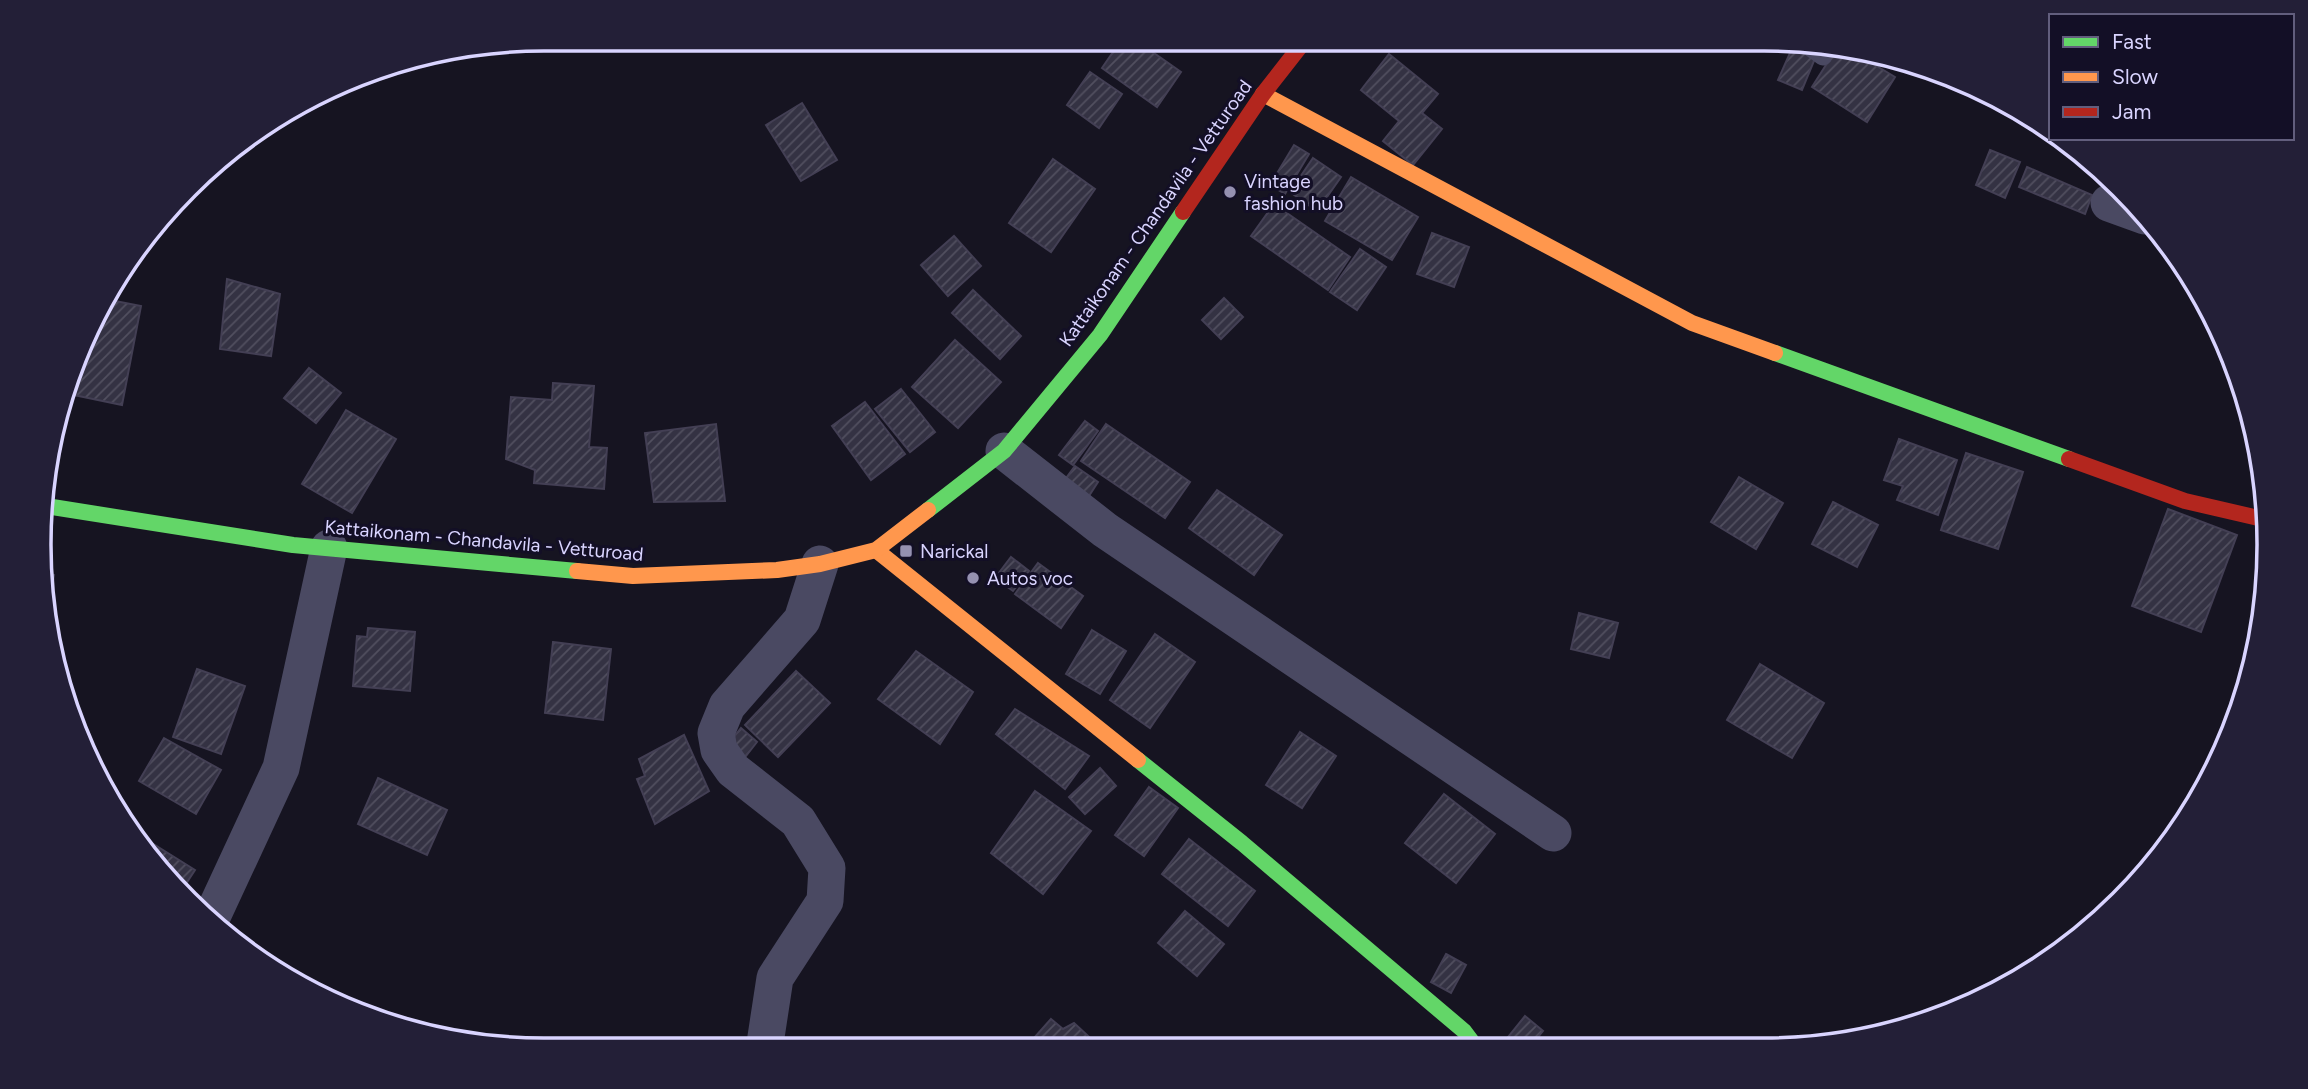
<svg xmlns="http://www.w3.org/2000/svg" width="2308" height="1089" font-family="Figtree,sans-serif">
  <style>
    .building { fill: url(#building-hatch); stroke: #433f54; stroke-width: 2 }
    .lines { fill: none; stroke-linecap: round; stroke-linejoin: round }
    .lane { stroke: #4a4962; stroke-width: 19 }
    .street { stroke: #4a4962; stroke-width: 37 }
    .fast { stroke: #63d668; stroke-width: 16 }
    .slow { stroke: #ff974d; stroke-width: 16 }
    .jam { stroke: #b3261e; stroke-width: 16 }
    .poi-dot { fill: #9591b1; stroke: #130f26; stroke-width: 2.5 }
    .labels { text-anchor: middle; stroke-width: 6; stroke-linejoin: round; paint-order: stroke }
    .poi-label { font-size: 19px; fill: #d9d4ff; stroke: #130f26; text-anchor: start }
    .street-label { font-size: 19px; fill: #d9d4ff; stroke: #130f26 }
    .rim { fill: none; stroke: #d9d4ff; stroke-width: 3.5 }
  </style>
  <defs>
    <pattern id="building-hatch" width="6" height="6" patternUnits="userSpaceOnUse" patternTransform="scale(1.75)"><rect width="6" height="6" fill="#343243"/><path d="M-1 1l2-2M0 6l6-6M5 7l2-2" fill="none" stroke="#514f5f"/></pattern>
  </defs>
  <rect width="100%" height="100%" fill="#161421"/>
  <!-- building -->
  <g class="building">
    <polygon points="1122,39 1134,39 1181,72 1157,107 1102,68"/>
    <polygon points="1793,46 1816,56 1802,90 1778,80"/>
    <polygon points="1838,46 1845,47 1895,77 1867,122 1812,87"/>
    <polygon points="1389,54 1438,94 1422,113 1442,129 1413,165 1383,141 1399,121 1361,90"/>
    <polygon points="1090,72 1122,94 1099,128 1067,105"/>
    <polygon points="802,103 837,160 801,181 766,125"/>
    <polygon points="1294,145 1309,154 1285,194 1270,185"/>
    <polygon points="1990,150 2020,162 2005,198 1976,185"/>
    <polygon points="1313,158 1341,177 1317,211 1290,192"/>
    <polygon points="1053,159 1095,189 1051,252 1009,223"/>
    <polygon points="2027,167 2092,195 2085,214 2019,187"/>
    <polygon points="1351,177 1418,217 1392,260 1325,221"/>
    <polygon points="1274,204 1350,257 1328,290 1251,236"/>
    <polygon points="1432,233 1469,247 1454,287 1417,274"/>
    <polygon points="954,236 981,266 948,296 921,265"/>
    <polygon points="1360,249 1386,267 1357,310 1330,292"/>
    <polygon points="227,279 280,294 271,356 220,349"/>
    <polygon points="973,290 1021,336 1000,359 952,313"/>
    <polygon points="1224,298 1243,317 1221,339 1202,320"/>
    <polygon points="105,299 141,306 122,405 64,393 77,350"/>
    <polygon points="955,340 1001,382 958,428 912,387"/>
    <polygon points="309,368 341,393 316,423 284,398"/>
    <polygon points="553,383 594,386 589,447 607,448 604,489 534,483 535,470 506,459 511,397 552,400"/>
    <polygon points="901,389 935,432 910,452 875,409"/>
    <polygon points="865,402 905,454 871,480 832,426"/>
    <polygon points="346,410 396,439 352,513 302,484"/>
    <polygon points="1085,421 1098,431 1073,465 1059,455"/>
    <polygon points="716,424 725,501 654,502 645,433"/>
    <polygon points="1106,424 1190,482 1165,518 1081,461"/>
    <polygon points="1899,439 1957,460 1938,515 1897,500 1903,486 1884,480"/>
    <polygon points="1966,453 2023,472 1998,549 1941,530"/>
    <polygon points="1075,466 1098,482 1085,502 1061,485"/>
    <polygon points="1739,477 1783,503 1756,549 1711,522"/>
    <polygon points="1217,490 1282,535 1254,575 1189,528"/>
    <polygon points="1833,502 1878,525 1857,567 1812,544"/>
    <polygon points="2168,509 2237,535 2201,632 2132,606"/>
    <polygon points="1011,557 1029,571 1013,591 995,578"/>
    <polygon points="1038,563 1083,596 1061,628 1015,594"/>
    <polygon points="44,573 54,575 46,622 43,610"/>
    <polygon points="1579,613 1618,623 1609,658 1571,649"/>
    <polygon points="368,628 415,632 410,691 353,686 357,636 367,637"/>
    <polygon points="1092,630 1126,651 1100,694 1066,674"/>
    <polygon points="1155,634 1195,662 1150,728 1110,700"/>
    <polygon points="553,642 611,649 603,720 545,713"/>
    <polygon points="916,651 973,692 940,744 878,699"/>
    <polygon points="1760,664 1824,703 1792,758 1727,720"/>
    <polygon points="197,669 245,686 221,754 173,737"/>
    <polygon points="796,671 830,703 778,757 745,725"/>
    <polygon points="1015,709 1089,756 1065,789 996,734"/>
    <polygon points="741,728 757,742 742,761 726,747"/>
    <polygon points="1300,732 1336,756 1302,808 1266,785"/>
    <polygon points="684,735 709,791 655,824 637,779 645,776 639,759"/>
    <polygon points="164,738 221,770 196,814 139,781"/>
    <polygon points="1100,768 1116,786 1085,814 1069,797"/>
    <polygon points="378,778 447,810 427,855 358,824"/>
    <polygon points="1149,787 1178,808 1144,856 1115,835"/>
    <polygon points="1035,791 1091,831 1043,894 991,853"/>
    <polygon points="1444,794 1495,834 1456,883 1405,843"/>
    <polygon points="139,835 195,870 180,893"/>
    <polygon points="1189,839 1255,891 1228,926 1162,874"/>
    <polygon points="1185,911 1224,944 1197,976 1158,943"/>
    <polygon points="1446,954 1466,965 1451,993 1431,982"/>
    <polygon points="1525,1016 1543,1031 1530,1047 1500,1047"/>
    <polygon points="1051,1019 1063,1029 1074,1023 1100,1047 1098,1049 1028,1049 1026,1047"/>
  </g>
  <g class="lines">
    <!-- lane -->
    <polyline class="lane" points="1805,43 1823,56"/>
    <!-- street -->
    <g class="street">
      <polyline points="2109,203 2145,216"/>
      <polyline points="1004,451 1105,530 1553,833"/>
      <polyline points="210,921 281,768 329,548"/>
      <polyline points="764,1050 775,978 825,901 827,868 798,821 733,770 719,750 716,733 727,706 802,620 820,564"/>
    </g>
    <!-- fast -->
    <g class="fast">
      <polyline points="1775,353 2069,459"/>
      <polyline points="46,506 293,545 577,571"/>
      <polyline points="928,510 1004,451 1100,335 1183,212"/>
      <polyline points="1138,760 1242,843 1464,1031 1476,1047"/>
    </g>
    <!-- slow -->
    <g class="slow">
      <polyline points="1263,94 1692,323 1775,353"/>
      <polyline points="876,550 1138,760"/>
      <polyline points="577,571 633,576 777,570 820,564 876,550 928,510"/>
    </g>
    <!-- jam -->
    <g class="jam">
      <polyline points="1183,212 1263,94 1306,39"/>
      <polyline points="2069,459 2185,501 2267,520"/>
    </g>
  </g>
  <!-- markers -->
  <g class="poi-dot">
    <circle cx="1230" cy="192" r="7"/>
    <rect x="899" y="544" width="14" height="14" rx="3.5"/>
    <circle cx="973" cy="578" r="7"/>
  </g>
  <g class="labels">
    <!-- poi labels -->
    <g class="poi-label">
      <text x="1244" y="188">Vintage<tspan x="1244" dy="22">fashion hub</tspan></text>
      <text x="920" y="558">Narickal</text>
      <text x="987" y="585">Autos voc</text>
    </g>
    <!-- street labels -->
    <g class="street-label">
      <text transform="translate(1155 213) rotate(-55)" y="7">Kattaikonam - Chandavila - Vetturoad</text>
      <text transform="translate(484 540) rotate(5)" y="7">Kattaikonam - Chandavila - Vetturoad</text>
    </g>
  </g>
  <!-- crop -->
  <path d="M0 0H2308V1089H0ZM544 51H1764A493 493 0 0 1 2257 544V545A493 493 0 0 1 1764 1038H544A493 493 0 0 1 51 545V544A493 493 0 0 1 544 51Z" fill="#231f37" fill-rule="evenodd"/>
  <path class="rim" d="M544 51H1764A493 493 0 0 1 2257 544V545A493 493 0 0 1 1764 1038H544A493 493 0 0 1 51 545V544A493 493 0 0 1 544 51Z"/>
  <!-- legend -->
  <rect x="2049" y="14" width="245" height="126" fill="#130f26" stroke="#625e7d" stroke-width="2"/>
  <rect x="2063" y="37" width="35" height="10" fill="#63d668" stroke="#625e7d" stroke-width="2"/>
  <text x="2112" y="49" font-size="21" fill="#d9d4ff">Fast</text>
  <rect x="2063" y="72" width="35" height="10" fill="#ff974d" stroke="#625e7d" stroke-width="2"/>
  <text x="2112" y="84" font-size="21" fill="#d9d4ff">Slow</text>
  <rect x="2063" y="107" width="35" height="10" fill="#b3261e" stroke="#625e7d" stroke-width="2"/>
  <text x="2112" y="119" font-size="21" fill="#d9d4ff">Jam</text>
</svg>
